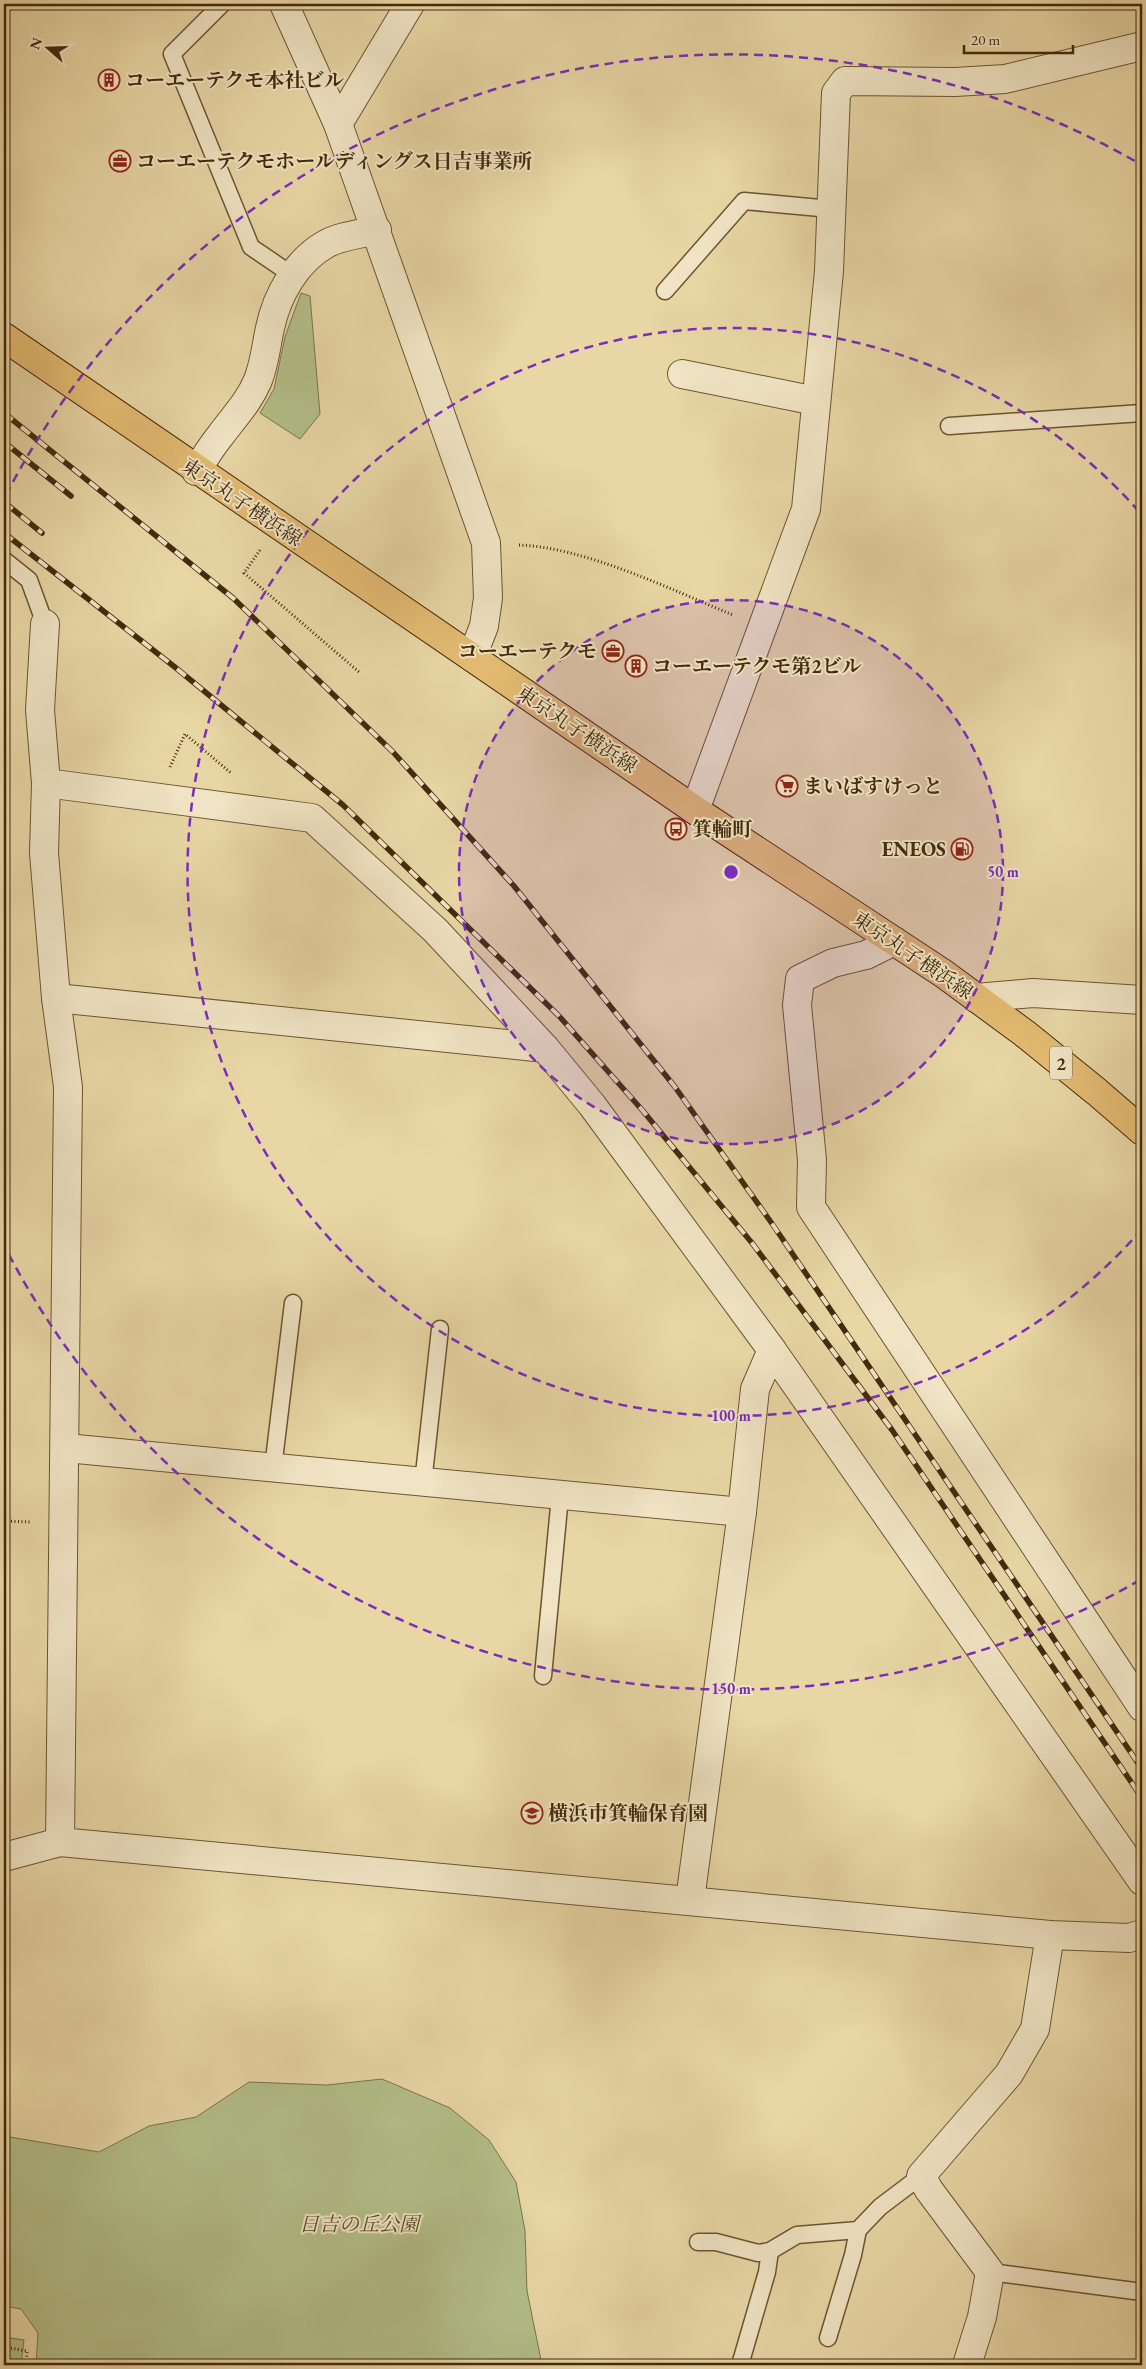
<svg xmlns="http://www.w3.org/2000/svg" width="1146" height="2369" font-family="'EB Garamond','Noto Serif JP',serif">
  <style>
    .green { fill: #b3be88; stroke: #7b744a }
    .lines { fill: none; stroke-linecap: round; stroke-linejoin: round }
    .service-casing { stroke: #6c5532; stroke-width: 19 }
    .minor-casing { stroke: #6c5532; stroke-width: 30 }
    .tertiary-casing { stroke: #6c5532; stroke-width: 30 }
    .primary-casing { stroke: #432a0b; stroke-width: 30 }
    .path { stroke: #432a0b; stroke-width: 3; stroke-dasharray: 1 2.5; stroke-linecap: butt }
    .service { stroke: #f0e4c4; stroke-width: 16 }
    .minor { stroke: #f0e4c4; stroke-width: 28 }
    .tertiary { stroke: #f0e4c4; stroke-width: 28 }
    .primary { stroke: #e4bb72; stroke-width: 28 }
    .rail-casing { stroke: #432a0b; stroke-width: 5.5 }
    .rail { stroke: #f0e4c4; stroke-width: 4; stroke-dasharray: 11; stroke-linecap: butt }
    .ring { fill: none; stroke: #7b2cbf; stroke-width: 2.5; stroke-dasharray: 9 6 }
    .labels { text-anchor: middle; stroke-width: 4; stroke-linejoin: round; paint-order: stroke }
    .shield { fill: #f0e4c4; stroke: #776242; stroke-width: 1 }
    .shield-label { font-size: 19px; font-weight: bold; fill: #432a0b }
    .poi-label { font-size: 20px; font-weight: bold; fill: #432a0b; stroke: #f0e4c4; text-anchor: start }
    .street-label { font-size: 20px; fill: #432a0b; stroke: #f0e4c4 }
    .park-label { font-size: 20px; font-style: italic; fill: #594824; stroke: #f0e4c4 }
    .centre { fill: #7b2cbf; stroke: #f0e4c4; stroke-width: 2.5 }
    .ring-label { font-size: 15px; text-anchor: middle; font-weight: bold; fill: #7b2cbf; stroke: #f0e4c4; stroke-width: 4; stroke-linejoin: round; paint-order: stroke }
  </style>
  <rect width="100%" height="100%" fill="#e8d6a5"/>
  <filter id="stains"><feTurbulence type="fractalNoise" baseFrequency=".004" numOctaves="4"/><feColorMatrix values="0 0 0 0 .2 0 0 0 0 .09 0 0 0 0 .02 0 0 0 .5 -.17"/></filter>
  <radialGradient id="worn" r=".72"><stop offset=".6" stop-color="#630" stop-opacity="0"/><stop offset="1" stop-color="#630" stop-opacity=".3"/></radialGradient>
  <!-- green -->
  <g class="green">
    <polygon points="301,293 310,296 320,414 300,439 260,413 274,389 285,337"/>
    <polygon points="382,2079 450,2108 489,2140 516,2182 525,2231 527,2291 542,2365 36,2365 38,2333 21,2309 4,2306 4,2136 99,2152 149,2126 196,2117 249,2082 327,2085"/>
    <polygon points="4,2337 24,2340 21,2365 4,2365"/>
  </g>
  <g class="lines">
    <!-- service casing -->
    <g class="service-casing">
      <g id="service">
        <polyline points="222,4 172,54 251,247 292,275"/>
        <polyline points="665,291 744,201 831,209"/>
        <polyline points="949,426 1142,413"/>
        <polyline points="4,560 29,580 45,624"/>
        <polyline points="273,1468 293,1303"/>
        <polyline points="423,1483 440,1329"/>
        <polyline points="543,1676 560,1496"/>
        <polyline points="698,2242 716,2242 758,2253 770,2251 797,2235 858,2230 880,2207 921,2176"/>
        <polyline points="990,2272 1142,2292"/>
        <polyline points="828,2338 853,2255 858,2230"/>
        <polyline points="740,2365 767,2272 770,2251"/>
      </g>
    </g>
    <!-- minor casing -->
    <g class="minor-casing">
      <g id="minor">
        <polyline points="284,4 338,124 486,543 488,598 484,626 472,657"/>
        <polyline points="338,124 410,4"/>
        <polyline points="682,374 816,401"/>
        <path d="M196 471C204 459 211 447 220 436 234 417 249 402 258 380 265 362 266 346 270 328 277 295 296 261 326 244 340 236 361 234 377 230"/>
        <polyline points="45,624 40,710 46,783 44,853 56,998 68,1087 60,1842 1050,1935 1129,1938 1142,1934"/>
        <polyline points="46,783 312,818 435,930 545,1048 592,1105 772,1350 1142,1881"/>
        <polyline points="695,810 806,509 829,271 836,93 845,81 955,82 1005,79 1142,46"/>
        <polyline points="894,941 866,955 833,963 800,979 797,1005 812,1160 811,1207 1142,1707"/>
        <polyline points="56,998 545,1048"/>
        <polyline points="66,1448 742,1512 690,1900"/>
        <polyline points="742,1512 755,1389 772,1350"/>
        <polyline points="4,1857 60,1842"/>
        <polyline points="967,2365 982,2317 990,2272 929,2190 921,2176 1009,2074 1035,2029 1050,1935"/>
      </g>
    </g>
    <!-- tertiary casing -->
    <g class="tertiary-casing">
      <polyline id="tertiary" points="976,998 1033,993 1142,1000"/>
    </g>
    <!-- primary casing -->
    <g class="primary-casing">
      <polyline id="primary" points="4,337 695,810 944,974 1024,1033 1097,1092 1142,1131"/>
    </g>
    <!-- path -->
    <g class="path">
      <path d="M519 545C584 547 672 590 733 615"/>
      <polyline points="260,550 244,573 359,672"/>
      <polyline points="170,767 185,734 231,773"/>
      <polyline points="4,1521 31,1522"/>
      <polyline points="4,2347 27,2351 26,2365"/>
    </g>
    <!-- service -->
    <use href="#service" class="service"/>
    <!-- minor -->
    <use href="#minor" class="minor"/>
    <!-- tertiary -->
    <use href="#tertiary" class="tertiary"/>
    <!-- primary -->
    <use href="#primary" class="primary"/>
    <!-- rail casing -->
    <g class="rail-casing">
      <g id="rail">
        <polyline points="4,413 233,598 393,752 514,886 675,1087 773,1225 1142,1769"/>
        <polyline points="4,442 71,496"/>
        <polyline points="4,502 42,533"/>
        <polyline points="4,533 176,668 343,805 559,1016 643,1111 752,1243 892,1430 1142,1798"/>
      </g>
    </g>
    <!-- rail -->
    <use href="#rail" class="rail"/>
  </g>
  <!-- distance rings -->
  <circle cx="731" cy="872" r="272" fill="#7b2cbf" fill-opacity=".12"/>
  <g class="ring">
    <circle cx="731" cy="872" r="272"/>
    <path d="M1142 1229A544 544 0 1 1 1142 515"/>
    <path d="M1140 1580A817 817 0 0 1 6 1249M6 495A817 817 0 0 1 1140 164"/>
  </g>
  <!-- icons -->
  <defs>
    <g id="building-ring" transform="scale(1.125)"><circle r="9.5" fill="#f0e4c4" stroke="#8f2418" stroke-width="1.5"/><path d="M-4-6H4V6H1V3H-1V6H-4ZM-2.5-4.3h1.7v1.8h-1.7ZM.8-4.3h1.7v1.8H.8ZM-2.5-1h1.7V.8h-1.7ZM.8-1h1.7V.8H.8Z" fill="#8f2418"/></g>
    <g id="office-ring" transform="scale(1.125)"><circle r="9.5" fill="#f0e4c4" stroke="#8f2418" stroke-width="1.5"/><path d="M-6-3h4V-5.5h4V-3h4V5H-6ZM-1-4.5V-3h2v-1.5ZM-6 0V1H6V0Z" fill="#8f2418"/></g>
    <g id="supermarket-ring" transform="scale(1.125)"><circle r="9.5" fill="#f0e4c4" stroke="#8f2418" stroke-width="1.5"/><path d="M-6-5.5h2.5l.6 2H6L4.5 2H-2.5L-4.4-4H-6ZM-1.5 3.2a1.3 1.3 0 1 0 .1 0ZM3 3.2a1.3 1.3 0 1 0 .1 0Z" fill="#8f2418"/></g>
    <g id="bus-ring" transform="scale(1.125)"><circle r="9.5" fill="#f0e4c4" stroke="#8f2418" stroke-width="1.5"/><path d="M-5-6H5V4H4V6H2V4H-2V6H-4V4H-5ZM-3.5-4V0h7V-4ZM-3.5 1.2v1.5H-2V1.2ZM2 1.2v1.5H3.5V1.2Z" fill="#8f2418"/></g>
    <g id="fuel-ring" transform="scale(1.125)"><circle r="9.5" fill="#f0e4c4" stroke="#8f2418" stroke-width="1.5"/><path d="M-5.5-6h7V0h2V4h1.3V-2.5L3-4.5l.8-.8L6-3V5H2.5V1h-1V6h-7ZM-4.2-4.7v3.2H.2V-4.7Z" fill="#8f2418"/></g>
    <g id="school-ring" transform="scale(1.125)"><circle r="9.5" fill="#f0e4c4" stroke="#8f2418" stroke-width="1.5"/><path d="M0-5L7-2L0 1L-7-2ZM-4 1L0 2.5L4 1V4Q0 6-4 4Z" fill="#8f2418"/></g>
  </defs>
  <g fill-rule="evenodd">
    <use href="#building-ring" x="109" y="80"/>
    <use href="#office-ring" x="120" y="161"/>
    <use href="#office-ring" x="613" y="651"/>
    <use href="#building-ring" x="636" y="666"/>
    <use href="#supermarket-ring" x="787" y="786"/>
    <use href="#bus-ring" x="676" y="829"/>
    <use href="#fuel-ring" x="962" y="849"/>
    <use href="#school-ring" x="532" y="1813"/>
  </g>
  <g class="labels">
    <!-- shield labels -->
    <rect class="shield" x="1050" y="1046.5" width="22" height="33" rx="4"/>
    <g class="shield-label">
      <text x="1061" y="1070">2</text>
    </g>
    <!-- poi labels -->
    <g class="poi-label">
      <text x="125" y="87">コーエーテクモ本社ビル</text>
      <text x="136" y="168">コーエーテクモホールディングス日吉事業所</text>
      <text x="597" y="658" text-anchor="end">コーエーテクモ</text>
      <text x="652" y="673">コーエーテクモ第2ビル</text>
      <text x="803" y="793">まいばすけっと</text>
      <text x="692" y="836">箕輪町</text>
      <text x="946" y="856" text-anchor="end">ENEOS</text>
      <text x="548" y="1820">横浜市箕輪保育園</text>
    </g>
    <!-- street labels -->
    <g class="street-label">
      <text transform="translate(242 502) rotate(34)" y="7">東京丸子横浜線</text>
      <text transform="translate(577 729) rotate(34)" y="7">東京丸子横浜線</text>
      <text transform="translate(913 955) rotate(34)" y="7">東京丸子横浜線</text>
    </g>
    <!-- park labels -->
    <g class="park-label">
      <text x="359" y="2231">日吉の丘公園</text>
    </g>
  </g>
  <circle cx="731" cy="872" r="8" class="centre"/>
  <g class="ring-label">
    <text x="1003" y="877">50 m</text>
    <text x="731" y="1421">100 m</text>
    <text x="731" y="1694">150 m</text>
  </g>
  <!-- margin -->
  <rect width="1146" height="2369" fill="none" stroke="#e8d6a5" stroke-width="20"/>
  <rect x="5" y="5" width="1136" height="2359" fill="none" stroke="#432a0b" stroke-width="2.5"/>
  <rect x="10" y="10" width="1126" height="2349" fill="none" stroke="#432a0b"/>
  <!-- north arrow -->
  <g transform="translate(48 48) rotate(290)" stroke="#f0e4c4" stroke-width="4" paint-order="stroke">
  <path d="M0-4L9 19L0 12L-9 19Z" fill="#432a0b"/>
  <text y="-8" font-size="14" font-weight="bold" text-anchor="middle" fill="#432a0b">N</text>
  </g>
  <!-- scale -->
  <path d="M964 45v8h109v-8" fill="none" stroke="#432a0b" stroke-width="2.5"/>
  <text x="971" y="45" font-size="15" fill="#432a0b" stroke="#f0e4c4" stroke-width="4" paint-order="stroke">20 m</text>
  <rect width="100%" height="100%" filter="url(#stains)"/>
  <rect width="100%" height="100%" fill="url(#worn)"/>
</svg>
